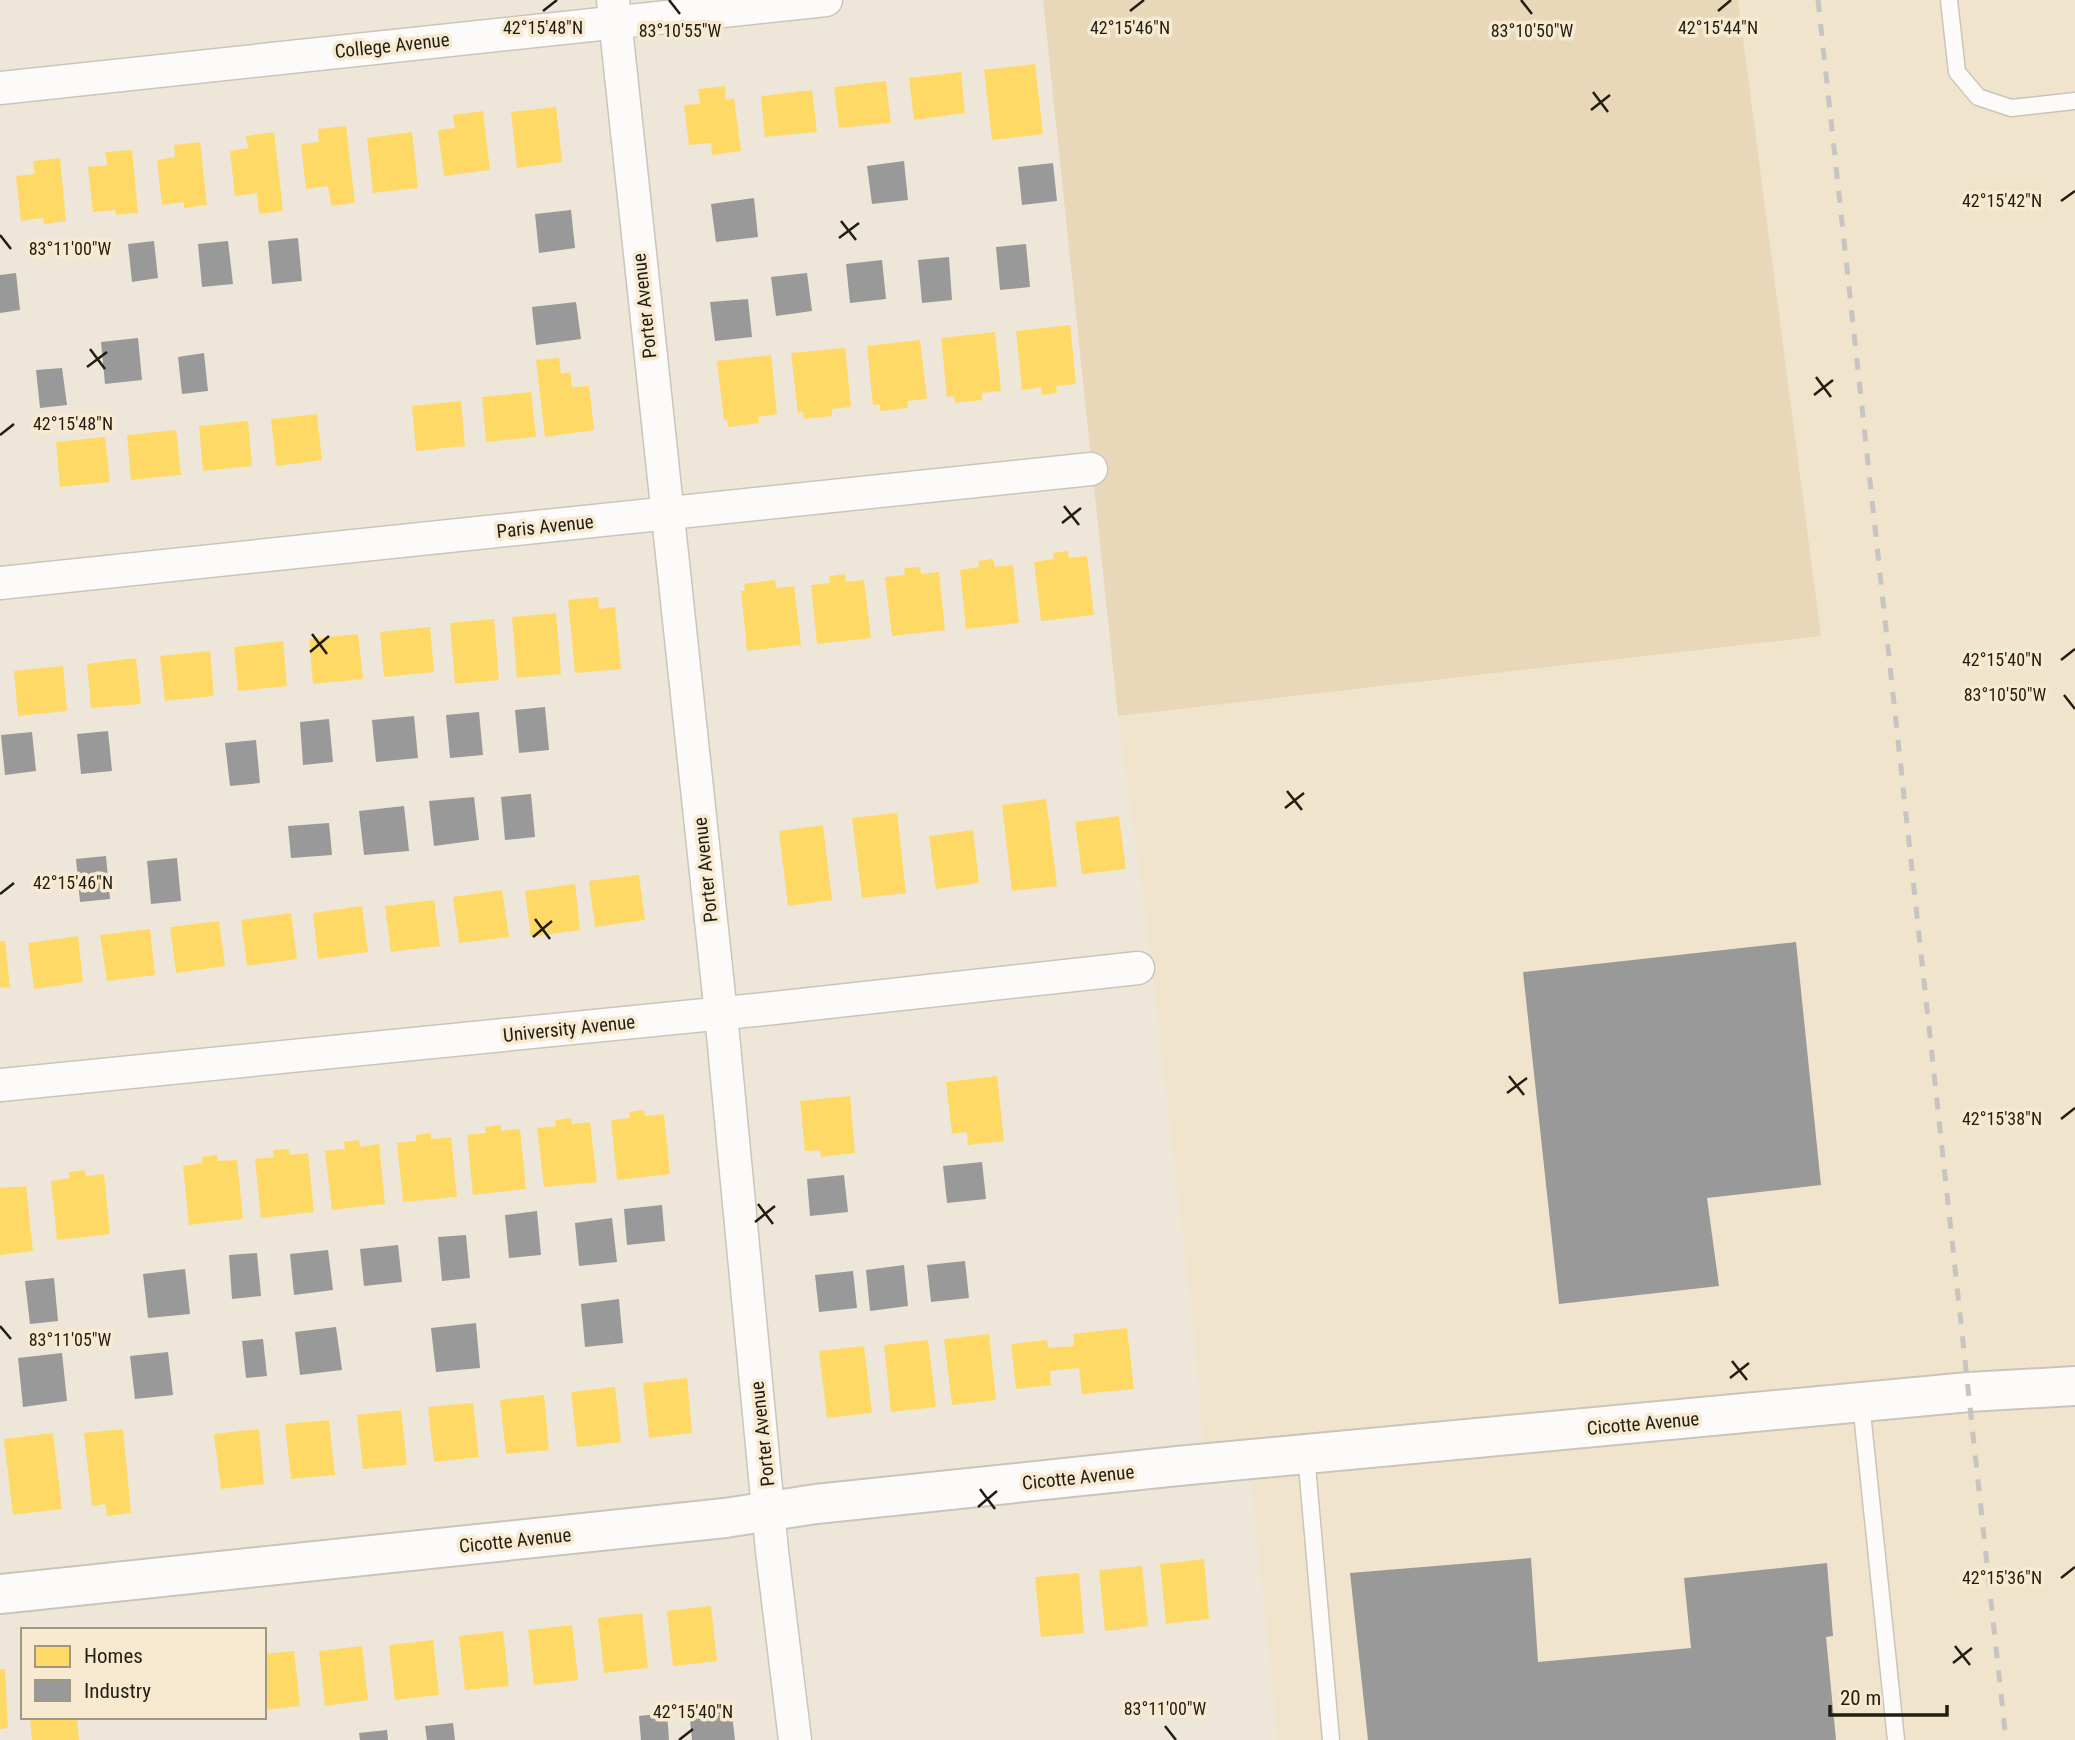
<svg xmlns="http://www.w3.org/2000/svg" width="2075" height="1740" font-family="'Roboto Condensed',sans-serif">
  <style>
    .built { fill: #f1e4cc }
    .green { fill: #e8d8b9 }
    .homes { fill: #ffd966 }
    .industry { fill: #999 }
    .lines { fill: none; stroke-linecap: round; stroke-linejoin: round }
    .service-casing { stroke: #cac5ba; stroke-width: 19 }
    .minor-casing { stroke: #cac5ba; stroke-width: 35 }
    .tertiary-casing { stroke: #cac5ba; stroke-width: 42 }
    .service { stroke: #fcfbf9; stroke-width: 16 }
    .minor { stroke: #fcfbf9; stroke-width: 32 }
    .tertiary { stroke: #fcfbf9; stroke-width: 38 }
    .rail { stroke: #c7c5c1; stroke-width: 5; stroke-dasharray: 12 12; stroke-linecap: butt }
    .ticks { fill: none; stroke: #211d13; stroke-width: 2.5 }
    .labels { text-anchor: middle; stroke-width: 7; stroke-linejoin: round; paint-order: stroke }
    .street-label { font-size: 19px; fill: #211d13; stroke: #f7ead0 }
    .ticks-label { font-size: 18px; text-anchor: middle; fill: #211d13; stroke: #f7ead0; stroke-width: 7; stroke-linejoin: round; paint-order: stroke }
  </style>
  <rect width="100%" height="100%" fill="#eee7d9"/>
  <!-- built -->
  <polygon class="built" points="1738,0 2075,0 2075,1740 1278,1740 1249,1460 1205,1464 1195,1341 1147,926 1118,716 1820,636"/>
  <!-- green -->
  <polygon class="green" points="1043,0 1738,0 1821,636 1118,716"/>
  <!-- homes -->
  <g class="homes">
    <polygon points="1035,64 1043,134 992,140 984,70"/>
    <polygon points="961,72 965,113 914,120 909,78"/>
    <polygon points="886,81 891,123 839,128 834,87"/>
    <polygon points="725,86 726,100 734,98 741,151 712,155 711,143 689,145 684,105 700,104 698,89"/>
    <polygon points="812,90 817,132 765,137 761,96"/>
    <polygon points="556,107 562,162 517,168 511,112"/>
    <polygon points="483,111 490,170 444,176 438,130 455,128 453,115"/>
    <polygon points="346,126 355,203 331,206 328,186 306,189 301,144 319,142 318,129"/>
    <polygon points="274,132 283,211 259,214 257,193 235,196 230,151 248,148 246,136"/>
    <polygon points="412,132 418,188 373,193 367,138"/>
    <polygon points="200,142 207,205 184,208 184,202 162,205 157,160 175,157 174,145"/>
    <polygon points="132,150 138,213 116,215 115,210 93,212 88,167 107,165 105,152"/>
    <polygon points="60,158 66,221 44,224 43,218 21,221 16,176 35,174 33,161"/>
    <polygon points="1070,325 1076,384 1056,386 1057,393 1042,395 1041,387 1022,390 1016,331"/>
    <polygon points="995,332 1001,391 982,393 982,400 955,403 954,396 947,397 941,338"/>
    <polygon points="920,340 927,399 907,401 908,408 880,411 880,405 873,405 867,346"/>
    <polygon points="845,348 851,407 832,409 832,416 804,419 803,412 798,413 791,353"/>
    <polygon points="771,355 777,414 758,417 759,423 728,427 727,419 724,420 717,361"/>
    <polygon points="559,358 561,374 570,372 572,387 589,386 594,430 545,437 536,360"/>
    <polygon points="531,392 536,437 486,442 482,397"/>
    <polygon points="461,401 465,446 416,451 412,406"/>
    <polygon points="317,414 322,460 276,466 271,419"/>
    <polygon points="248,421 252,466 203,471 199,426"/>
    <polygon points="176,430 181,475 131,480 127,435"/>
    <polygon points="105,437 110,482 60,487 56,442"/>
    <polygon points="1068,551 1069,558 1087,556 1094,615 1041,621 1034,562 1054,559 1053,553"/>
    <polygon points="993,559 995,567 1013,565 1019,623 966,629 960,570 979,567 978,561"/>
    <polygon points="920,567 921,574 939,572 945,630 892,636 885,577 905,575 904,568"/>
    <polygon points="845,574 846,582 864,580 871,638 817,644 811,585 830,583 829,576"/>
    <polygon points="775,580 776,588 794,586 801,645 747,651 741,591 745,591 744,584"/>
    <polygon points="598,597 599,609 615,607 621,669 575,673 568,600"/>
    <polygon points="556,613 561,674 517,678 512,617"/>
    <polygon points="494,619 499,680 455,684 450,623"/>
    <polygon points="430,627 434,672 384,677 380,632"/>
    <polygon points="358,634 363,679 313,684 309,639"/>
    <polygon points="283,641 287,686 238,691 234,647"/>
    <polygon points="210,651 214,696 165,701 160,656"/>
    <polygon points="136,658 141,704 91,708 87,664"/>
    <polygon points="63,666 67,711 18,716 14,671"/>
    <polygon points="1046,799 1057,886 1012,891 1002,805"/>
    <polygon points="897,813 906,893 862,898 852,818"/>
    <polygon points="1119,816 1126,869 1082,874 1075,822"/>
    <polygon points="823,825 832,900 788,906 779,831"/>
    <polygon points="973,830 979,883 936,889 929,836"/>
    <polygon points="639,875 645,920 595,927 589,881"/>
    <polygon points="575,884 580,930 531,937 525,891"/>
    <polygon points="502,890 509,937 459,943 453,897"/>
    <polygon points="434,900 440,946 391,952 385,906"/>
    <polygon points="362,906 368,952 318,959 313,913"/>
    <polygon points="291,913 297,959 247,966 241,920"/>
    <polygon points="219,921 225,966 176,973 170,927"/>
    <polygon points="150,929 155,975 107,981 100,935"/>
    <polygon points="78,936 83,982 34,989 28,943"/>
    <polygon points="0,941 5,941 10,987 0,988"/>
    <polygon points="997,1076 1004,1141 968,1145 967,1132 952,1134 946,1082"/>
    <polygon points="850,1096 855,1153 821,1157 820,1150 805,1151 800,1101"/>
    <polygon points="644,1110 645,1116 664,1114 670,1174 617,1180 611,1120 630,1118 629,1112"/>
    <polygon points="571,1118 572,1124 590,1122 597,1182 544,1187 537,1128 556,1126 555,1120"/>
    <polygon points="501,1125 501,1131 520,1129 526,1189 473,1195 467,1135 486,1133 485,1127"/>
    <polygon points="431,1133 431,1139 451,1137 457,1197 403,1202 397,1143 416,1141 416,1135"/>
    <polygon points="359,1140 360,1147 379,1144 385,1204 332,1210 325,1151 345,1149 344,1142"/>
    <polygon points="289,1149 289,1155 308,1153 314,1212 261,1218 255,1159 274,1157 273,1150"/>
    <polygon points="217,1155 218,1161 237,1160 243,1219 189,1225 183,1166 202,1163 202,1157"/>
    <polygon points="85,1170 86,1176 104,1174 110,1234 57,1240 51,1181 70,1178 69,1172"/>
    <polygon points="26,1186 33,1251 0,1255 0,1188"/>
    <polygon points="1127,1328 1134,1389 1082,1394 1079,1368 1050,1371 1051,1385 1016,1389 1011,1344 1047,1340 1048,1348 1074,1346 1073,1334"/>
    <polygon points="989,1334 996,1400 952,1405 944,1339"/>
    <polygon points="928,1340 936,1407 891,1412 884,1345"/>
    <polygon points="864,1346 872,1413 827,1418 819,1351"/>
    <polygon points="687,1378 692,1433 649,1438 643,1383"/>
    <polygon points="615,1387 621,1442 577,1447 571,1392"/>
    <polygon points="544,1395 549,1450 506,1454 500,1400"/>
    <polygon points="473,1403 479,1457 434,1462 428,1407"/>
    <polygon points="401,1410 407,1465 363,1469 357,1415"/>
    <polygon points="329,1420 335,1475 291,1479 285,1424"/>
    <polygon points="123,1429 131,1513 107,1516 105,1504 92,1506 84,1433"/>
    <polygon points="259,1429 264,1484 221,1489 214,1434"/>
    <polygon points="53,1433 62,1509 13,1515 4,1439"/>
    <polygon points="1204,1559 1209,1619 1166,1624 1160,1564"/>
    <polygon points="1142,1566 1148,1626 1105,1631 1099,1570"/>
    <polygon points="1079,1573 1084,1633 1041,1637 1035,1577"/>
    <polygon points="711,1606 717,1661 673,1666 667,1611"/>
    <polygon points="642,1613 648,1668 604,1673 598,1618"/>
    <polygon points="572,1625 578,1680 534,1685 528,1630"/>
    <polygon points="503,1631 509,1686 465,1690 459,1636"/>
    <polygon points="433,1640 439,1695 395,1700 389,1645"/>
    <polygon points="362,1646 368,1700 325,1706 319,1651"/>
    <polygon points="294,1651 300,1706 264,1710 264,1654"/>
    <polygon points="0,1669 5,1669 8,1728 0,1729"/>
    <polygon points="30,1717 77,1717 79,1740 32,1740"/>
  </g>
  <!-- industry -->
  <g class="industry">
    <polygon points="904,161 908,200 872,204 867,166"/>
    <polygon points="1053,163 1057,201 1022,205 1018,167"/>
    <polygon points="754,198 758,237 716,242 711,204"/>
    <polygon points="571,210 575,248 539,253 535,214"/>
    <polygon points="298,238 302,281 272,284 268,241"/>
    <polygon points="154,241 158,278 132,282 128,244"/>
    <polygon points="228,241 233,284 202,287 198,244"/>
    <polygon points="1026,244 1030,287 1000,290 996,247"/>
    <polygon points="949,257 952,300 922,303 918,260"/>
    <polygon points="882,260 886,299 850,303 846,264"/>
    <polygon points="16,273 20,310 0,313 0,275"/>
    <polygon points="807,273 812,311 776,316 771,277"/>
    <polygon points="748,299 752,337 715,341 710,302"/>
    <polygon points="576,302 581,339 536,345 532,307"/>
    <polygon points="138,338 142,380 105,384 101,342"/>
    <polygon points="204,353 208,391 182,394 178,357"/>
    <polygon points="62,368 67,405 40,408 36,370"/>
    <polygon points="545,707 549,750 519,753 515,710"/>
    <polygon points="479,712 483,755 450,758 446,715"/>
    <polygon points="414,716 418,758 376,762 372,720"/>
    <polygon points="329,719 333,762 303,765 300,722"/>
    <polygon points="108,731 112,771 81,774 77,734"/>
    <polygon points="32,732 36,771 5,775 1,735"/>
    <polygon points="256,740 260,783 230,786 225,743"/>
    <polygon points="531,794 535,837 505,840 501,797"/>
    <polygon points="474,797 479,840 434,846 429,801"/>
    <polygon points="404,806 409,851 364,855 359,811"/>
    <polygon points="329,823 332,855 291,858 288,826"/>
    <polygon points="106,856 110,899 80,902 76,859"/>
    <polygon points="177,858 181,901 151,904 147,861"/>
    <polygon points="1796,942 1821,1185 1707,1198 1719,1286 1559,1304 1523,972"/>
    <polygon points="982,1162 986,1199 947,1203 943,1166"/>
    <polygon points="844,1175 848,1212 810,1216 807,1179"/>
    <polygon points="662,1205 665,1241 627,1245 624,1209"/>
    <polygon points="537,1211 541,1255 509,1258 505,1215"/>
    <polygon points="612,1218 617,1262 579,1266 575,1223"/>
    <polygon points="466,1235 470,1278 442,1281 438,1237"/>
    <polygon points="398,1245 402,1282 364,1286 360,1249"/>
    <polygon points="328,1250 333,1290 294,1295 290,1254"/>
    <polygon points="257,1253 261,1296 232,1299 229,1255"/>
    <polygon points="965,1261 969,1298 931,1302 927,1265"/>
    <polygon points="904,1265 908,1306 870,1311 866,1270"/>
    <polygon points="185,1269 190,1314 148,1318 143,1274"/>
    <polygon points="853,1271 857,1308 819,1312 815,1275"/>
    <polygon points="54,1278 58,1321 30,1324 25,1281"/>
    <polygon points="619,1299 623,1343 585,1347 581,1304"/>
    <polygon points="476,1323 480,1368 436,1372 431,1328"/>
    <polygon points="336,1327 342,1370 300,1375 295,1332"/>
    <polygon points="263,1339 267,1376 246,1378 242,1341"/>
    <polygon points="168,1352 173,1395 135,1399 130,1356"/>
    <polygon points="62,1353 67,1401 23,1407 18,1358"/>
    <polygon points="1531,1558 1538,1662 1691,1648 1684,1578 1827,1563 1833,1636 1826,1637 1836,1740 1368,1740 1350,1573"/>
    <polygon points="731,1706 735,1740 692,1740 689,1710"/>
    <polygon points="667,1713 669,1740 641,1740 639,1716"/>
    <polygon points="453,1723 455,1740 427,1740 425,1726"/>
    <polygon points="387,1730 388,1740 360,1740 359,1733"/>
  </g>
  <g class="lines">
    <!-- service casing -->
    <g class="service-casing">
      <g id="service">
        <polyline points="1949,0 1957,72 1978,97 2011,108 2075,101"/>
        <polyline points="1861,1403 1896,1740"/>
        <polyline points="1306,1454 1331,1740"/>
      </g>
    </g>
    <!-- minor casing -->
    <g class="minor-casing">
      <g id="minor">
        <polyline points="613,0 721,1014 772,1551 795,1740"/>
        <polyline points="0,88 826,0"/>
        <polyline points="0,583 1091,469"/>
        <polyline points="0,1085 765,1009 1138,968"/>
      </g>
    </g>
    <!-- tertiary casing -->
    <g class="tertiary-casing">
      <polyline id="tertiary" points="0,1594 725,1518 816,1504 1178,1466 1969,1392 2075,1386"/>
    </g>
    <!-- service -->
    <use href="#service" class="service"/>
    <!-- minor -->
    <use href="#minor" class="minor"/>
    <!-- tertiary -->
    <use href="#tertiary" class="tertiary"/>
    <!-- rail -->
    <polyline class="rail" points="1818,0 2006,1740"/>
  </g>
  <!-- ticks -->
  <path class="ticks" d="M669 0 680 14M1521 0 1532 14M543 11 557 0M1130 11 1144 0M1718 11 1731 0M1593 92 1608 112M1591 110 1610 95M2061 201 2075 191M841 221 856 240M0 235 11 249M839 238 859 223M90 349 105 369M87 367 107 352M1816 377 1831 397M1814 395 1833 380M0 435 14 424M1064 506 1079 525M1062 523 1081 508M312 634 327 654M310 652 329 636M2061 660 2075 649M2064 695 2075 709M1287 791 1302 810M1285 808 1304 793M0 894 14 883M535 919 550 939M533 937 552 921M1509 1076 1524 1095M1507 1093 1527 1078M2061 1119 2075 1108M758 1204 773 1224M755 1222 775 1206M0 1326 11 1339M1732 1361 1747 1380M1730 1378 1749 1363M980 1489 995 1509M978 1507 997 1491M2061 1578 2075 1567M1955 1646 1970 1665M1953 1663 1972 1648M1165 1726 1176 1740M679 1740 693 1729"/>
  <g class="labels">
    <!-- street labels -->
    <g class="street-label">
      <text transform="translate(392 45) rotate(-6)" y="7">College Avenue</text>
      <text transform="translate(644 306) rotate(-96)" y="7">Porter Avenue</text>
      <text transform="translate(545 526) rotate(-6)" y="7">Paris Avenue</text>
      <text transform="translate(705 870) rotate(-96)" y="7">Porter Avenue</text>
      <text transform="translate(569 1028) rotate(-6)" y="7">University Avenue</text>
      <text transform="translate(1643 1423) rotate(-5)" y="7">Cicotte Avenue</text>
      <text transform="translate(762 1434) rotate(-96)" y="7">Porter Avenue</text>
      <text transform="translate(1078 1477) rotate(-6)" y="7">Cicotte Avenue</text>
      <text transform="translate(515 1540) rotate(-6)" y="7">Cicotte Avenue</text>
    </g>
  </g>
  <g class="ticks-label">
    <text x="543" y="34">42°15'48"N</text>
    <text x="1130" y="34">42°15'46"N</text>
    <text x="1718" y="34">42°15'44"N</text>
    <text x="680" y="37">83°10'55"W</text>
    <text x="1532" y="37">83°10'50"W</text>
    <text x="2002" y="207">42°15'42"N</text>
    <text x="70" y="255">83°11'00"W</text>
    <text x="73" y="430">42°15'48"N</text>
    <text x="2002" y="666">42°15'40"N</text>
    <text x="2005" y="701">83°10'50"W</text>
    <text x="73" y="889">42°15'46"N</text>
    <text x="2002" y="1125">42°15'38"N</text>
    <text x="70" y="1346">83°11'05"W</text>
    <text x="2002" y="1584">42°15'36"N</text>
    <text x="1165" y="1715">83°11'00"W</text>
    <text x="693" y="1718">42°15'40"N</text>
  </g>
  <!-- legend -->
  <rect x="21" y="1628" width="245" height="91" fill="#f7ead0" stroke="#a19884" stroke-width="2"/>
  <rect x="35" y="1646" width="35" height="21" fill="#ffd966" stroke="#a19884" stroke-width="2"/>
  <text x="84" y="1663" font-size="21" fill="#211d13">Homes</text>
  <rect x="35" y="1680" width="35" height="21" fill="#999999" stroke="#a19884" stroke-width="2"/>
  <text x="84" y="1698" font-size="21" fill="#211d13">Industry</text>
  <!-- scale -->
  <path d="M1830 1705v10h117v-10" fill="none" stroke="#211d13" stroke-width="3.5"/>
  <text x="1840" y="1705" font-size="21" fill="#211d13" stroke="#f7ead0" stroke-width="5" paint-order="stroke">20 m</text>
</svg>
